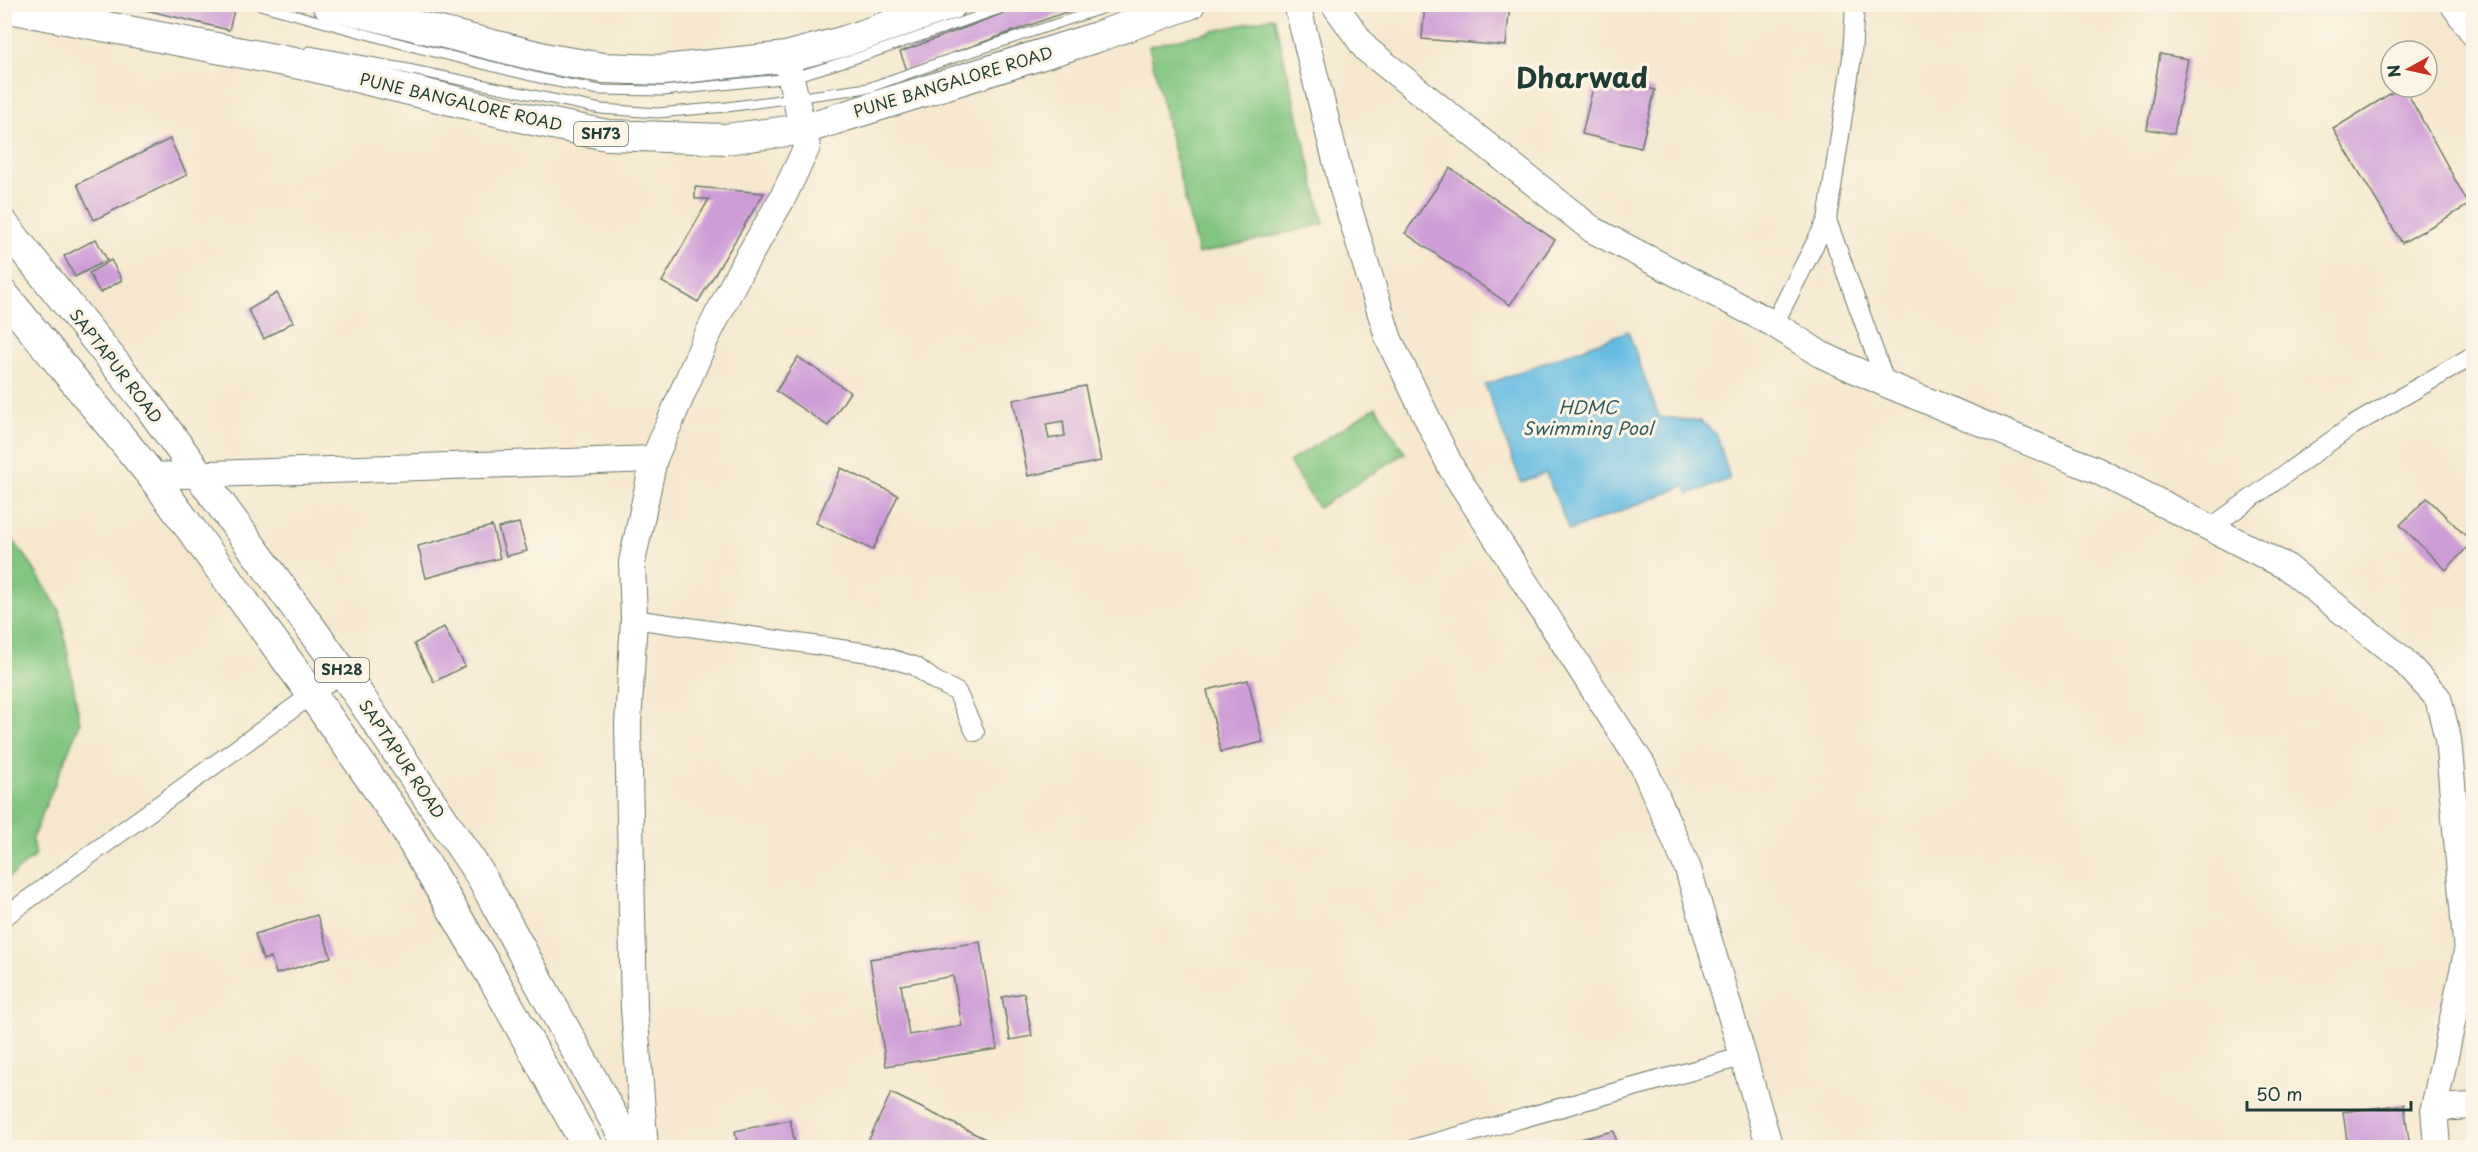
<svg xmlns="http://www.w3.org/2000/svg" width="2478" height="1152" font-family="'Playpen Sans',sans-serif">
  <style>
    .green { fill: #81c580; stroke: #50815a; stroke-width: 1.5 }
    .water { fill: #65bbe2; stroke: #427c8b; stroke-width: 1.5 }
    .building { fill: #cd9dd7; fill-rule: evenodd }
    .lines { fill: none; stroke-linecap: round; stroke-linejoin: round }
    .lane-casing { stroke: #6a796a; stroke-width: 11 }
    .street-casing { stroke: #6a796a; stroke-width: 20 }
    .secondary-casing { stroke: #6a796a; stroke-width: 28 }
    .primary-casing { stroke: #6a796a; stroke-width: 32 }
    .lane { stroke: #fff; stroke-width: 9 }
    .street { stroke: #fff; stroke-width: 18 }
    .secondary { stroke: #fff; stroke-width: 26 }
    .primary { stroke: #fff; stroke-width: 30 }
    .labels { text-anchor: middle; stroke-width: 6; stroke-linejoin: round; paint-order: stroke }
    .shield { fill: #fcf5e5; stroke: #617469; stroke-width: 1.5 }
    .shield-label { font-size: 15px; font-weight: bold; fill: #1f3d34 }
    .street-label { font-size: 16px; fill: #1f3d34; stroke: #fcf5e5 }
    .water-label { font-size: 18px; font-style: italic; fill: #305c60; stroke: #fcf5e5 }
    .town-label { font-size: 28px; font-weight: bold; fill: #1f3d34; stroke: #fcf5e5 }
  </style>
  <rect width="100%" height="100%" fill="#fcf5e5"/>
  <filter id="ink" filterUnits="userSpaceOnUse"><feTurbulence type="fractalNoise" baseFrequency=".0167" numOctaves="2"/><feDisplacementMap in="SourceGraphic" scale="12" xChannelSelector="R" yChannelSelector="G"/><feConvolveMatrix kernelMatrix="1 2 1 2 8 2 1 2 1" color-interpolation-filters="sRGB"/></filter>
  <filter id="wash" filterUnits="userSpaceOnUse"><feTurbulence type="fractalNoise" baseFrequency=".008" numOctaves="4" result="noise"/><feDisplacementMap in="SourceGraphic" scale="24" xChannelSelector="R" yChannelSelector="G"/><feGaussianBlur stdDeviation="1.35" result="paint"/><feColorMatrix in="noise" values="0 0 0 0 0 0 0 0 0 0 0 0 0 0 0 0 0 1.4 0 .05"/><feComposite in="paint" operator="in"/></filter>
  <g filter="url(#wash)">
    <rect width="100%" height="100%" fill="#f6e8cf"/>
    <!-- green -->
    <g class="green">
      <polygon points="1274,17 1324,224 1198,254 1149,46"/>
      <polygon points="1376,407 1405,453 1318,508 1289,462"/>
      <polygon points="4,530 27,558 60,611 80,723 32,839 36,855 5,881"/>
    </g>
    <!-- water -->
    <polygon class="water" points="1628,331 1659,417 1701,421 1717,435 1730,479 1689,494 1685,486 1569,531 1546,473 1521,482 1485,385"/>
    <g id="blocks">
      <!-- building -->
      <g class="building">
        <polygon points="121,4 224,4 235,7 229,30"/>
        <polygon points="1028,4 1085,5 907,70 900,52"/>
        <polygon points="1425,4 1510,4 1506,46 1422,39"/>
        <polygon points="2160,54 2188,59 2174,134 2147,129"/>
        <polygon points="1596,75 1655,90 1641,148 1582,134"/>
        <polygon points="2401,87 2404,87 2469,205 2402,243 2333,129"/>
        <polygon points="170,139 187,175 94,220 77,184"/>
        <polygon points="1450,168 1555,240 1510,305 1405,233"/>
        <polygon points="695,187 764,193 698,302 662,282 709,199 695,199"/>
        <polygon points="96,239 107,260 75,277 64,256"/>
        <polygon points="111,260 122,280 100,293 89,273"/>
        <polygon points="277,293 293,322 264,339 248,310"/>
        <polygon points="798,357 850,392 828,426 776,391"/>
        <path d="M1085 386 1101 461 1028 476 1013 400ZM1063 421 1065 436 1049 439 1046 424Z"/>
        <polygon points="841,468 898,495 873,550 816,523"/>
        <polygon points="2427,498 2472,542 2446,570 2400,525"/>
        <polygon points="519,523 527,551 506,556 498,528"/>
        <polygon points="492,526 500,558 426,578 418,546"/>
        <polygon points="444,627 465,666 434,682 414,644"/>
        <polygon points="1248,680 1263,742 1221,752 1207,690"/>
        <polygon points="317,915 331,957 276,974 271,957 263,960 255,934"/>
        <path d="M980 942 997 1049 886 1066 870 959ZM953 976 962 1026 909 1035 901 985Z"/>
        <polygon points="1024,993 1032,1036 1010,1040 1002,997"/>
        <polygon points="891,1093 1004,1148 865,1148"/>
        <polygon points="2404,1104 2410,1148 2348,1148 2343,1112"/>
        <polygon points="790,1120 796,1148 738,1148 735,1131"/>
        <polygon points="1614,1131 1618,1148 1547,1148 1547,1147"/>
      </g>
    </g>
  </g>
  <g filter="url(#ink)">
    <use href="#blocks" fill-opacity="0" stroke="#6a796a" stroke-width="1.5"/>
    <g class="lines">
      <!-- lane casing -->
      <g class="lane-casing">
        <g id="lane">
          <polyline points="256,4 406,45 547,80 600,90 663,91 791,78 860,57 1014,4"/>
          <polyline points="309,51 403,68 601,109 657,113 727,107 868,88 941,62 1116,4"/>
        </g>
      </g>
      <!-- street casing -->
      <g class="street-casing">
        <g id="street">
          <polyline points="1855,4 1852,57 1827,220 1886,384"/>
          <polyline points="1774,324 1827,220"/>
          <polyline points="2210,528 2352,426 2474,355"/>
          <polyline points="634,619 876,654 915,666 934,680 957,692 975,732"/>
          <polyline points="4,917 343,672"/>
          <polyline points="1416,1148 1745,1056"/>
        </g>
      </g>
      <!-- secondary casing -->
      <g class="secondary-casing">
        <g id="secondary">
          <polyline points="1297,4 1344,193 1389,340 1452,469 1643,766 1688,869 1770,1148"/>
          <polyline points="1334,4 1366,49 1593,230 1774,324 1820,354 1886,384 2096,470 2287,567 2403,660 2438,698 2448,739 2467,952 2434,1108"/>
          <polyline points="2453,4 2474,34"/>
          <polyline points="152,476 654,459"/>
          <polyline points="645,1148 634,1009 628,725 634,619 632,562 654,459 706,338 739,273 782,199 807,147 786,57"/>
          <polyline points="2437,1148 2434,1108 2474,1106"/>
        </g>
      </g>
      <!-- primary casing -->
      <g class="primary-casing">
        <g id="primary">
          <polyline points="327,4 549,59 603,68 663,70 786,57 845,41 952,4"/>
          <polyline points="4,7 310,66 533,120 607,135 726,139 804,129 1097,37 1190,4"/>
          <polyline points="4,225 146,402 343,672 479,873 630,1148"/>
          <polyline points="4,295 152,476 311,693 402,824 494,980 588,1148"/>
        </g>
      </g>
      <!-- lane -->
      <use href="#lane" class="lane"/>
      <!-- street -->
      <use href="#street" class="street"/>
      <!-- secondary -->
      <use href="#secondary" class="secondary"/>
      <!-- primary -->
      <use href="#primary" class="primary"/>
    </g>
  </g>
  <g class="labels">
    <!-- shield labels -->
    <g class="shield">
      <rect x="574" y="122" width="54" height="24" rx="4.5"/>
      <rect x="315" y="658" width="54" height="24" rx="4.5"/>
    </g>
    <g class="shield-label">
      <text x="601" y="139">SH73</text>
      <text x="342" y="675">SH28</text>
    </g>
    <!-- street labels -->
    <g class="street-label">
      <text transform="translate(953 82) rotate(-17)" y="6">PUNE BANGALORE ROAD</text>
      <text transform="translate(461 102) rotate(13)" y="6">PUNE BANGALORE ROAD</text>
      <text transform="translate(116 366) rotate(52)" y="6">SAPTAPUR ROAD</text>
      <text transform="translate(402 759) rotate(56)" y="6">SAPTAPUR ROAD</text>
    </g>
    <!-- water labels -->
    <g class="water-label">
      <text x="1588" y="414">HDMC<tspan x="1588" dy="21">Swimming Pool</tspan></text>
    </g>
    <!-- town labels -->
    <g class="town-label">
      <text x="1582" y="88">Dharwad</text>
    </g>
  </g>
  <!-- margin -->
  <rect width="2478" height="1152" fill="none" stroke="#fcf5e5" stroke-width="24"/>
  <!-- north arrow -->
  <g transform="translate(2409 69) rotate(262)"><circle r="28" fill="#fcf5e5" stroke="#a4ab9e" stroke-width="1.5"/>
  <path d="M0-4.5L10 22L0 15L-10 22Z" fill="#c8321e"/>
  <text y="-9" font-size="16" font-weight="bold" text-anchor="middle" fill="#1f3d34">N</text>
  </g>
  <!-- scale -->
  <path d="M2247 1101v9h164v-9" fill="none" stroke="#1f3d34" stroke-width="3"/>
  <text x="2256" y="1101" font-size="18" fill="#1f3d34" stroke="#fcf5e5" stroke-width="4.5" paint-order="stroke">50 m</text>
</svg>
